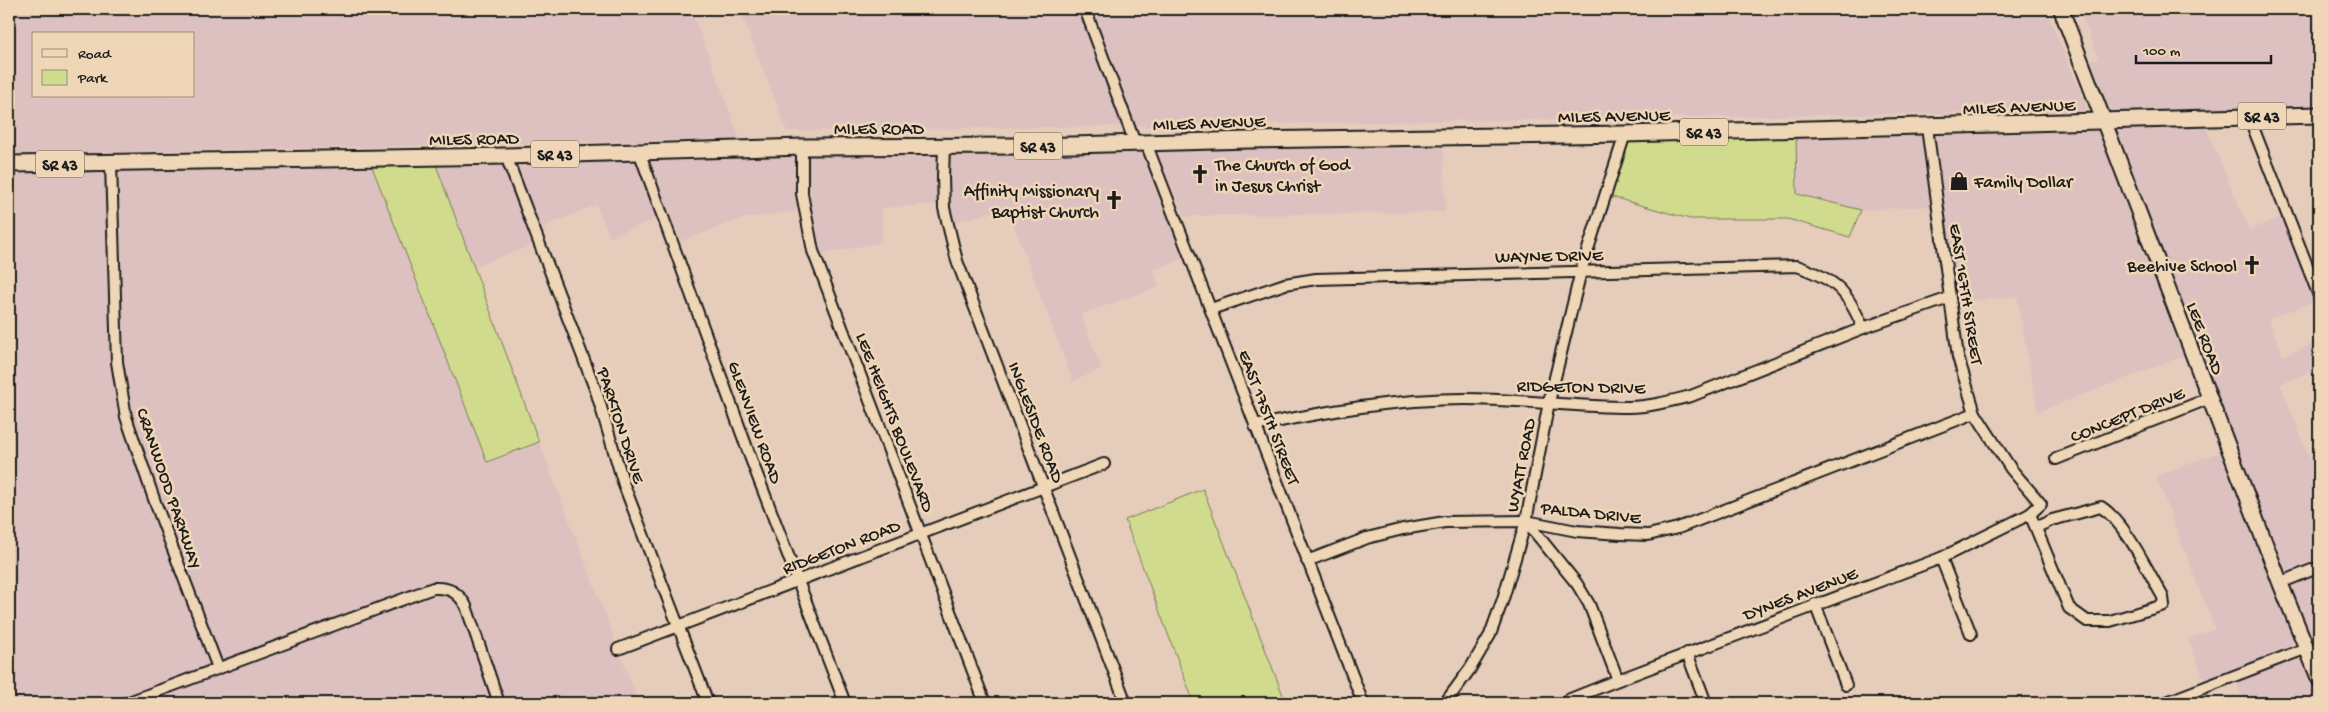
<svg xmlns="http://www.w3.org/2000/svg" width="2328" height="712" font-family="'Gochi Hand',sans-serif">
  <style>
    .built { fill: #ddc0c0; fill-rule: evenodd }
    .green { fill: #d0db8e; stroke: #767c55 }
    .lines { fill: none; stroke-linecap: round; stroke-linejoin: round }
    .street-casing { stroke: #1c1c1c; stroke-width: 14 }
    .secondary-casing { stroke: #1c1c1c; stroke-width: 18 }
    .primary-casing { stroke: #1c1c1c; stroke-width: 19 }
    .street { stroke: #eed6b6; stroke-width: 10 }
    .secondary { stroke: #eed6b6; stroke-width: 14 }
    .primary { stroke: #eed6b6; stroke-width: 15 }
    .labels { text-anchor: middle; stroke-width: 5; stroke-linejoin: round; paint-order: stroke }
    .shield { fill: #eed6b6; stroke: #5b544a; stroke-width: 1 }
    .shield-label { font-size: 16px; font-weight: bold; fill: #1c1c1c }
    .street-label { font-size: 18px; fill: #1c1c1c; stroke: #eed6b6 }
    .poi-label { font-size: 18px; fill: #1c1c1c; stroke: #eed6b6; text-anchor: start }
  </style>
  <rect width="100%" height="100%" fill="#e6ccbb"/>
  <filter id="ink" filterUnits="userSpaceOnUse"><feTurbulence type="fractalNoise" baseFrequency=".02" numOctaves="2"/><feDisplacementMap in="SourceGraphic" scale="10" xChannelSelector="R" yChannelSelector="G"/><feConvolveMatrix kernelMatrix="1 2 1 2 8 2 1 2 1" color-interpolation-filters="sRGB"/></filter>
  <g filter="url(#ink)">
    <!-- built -->
    <g class="built">
      <path d="M9 9H691L740 139 9 154ZM34 34H194V96H34Z"/>
      <polygon points="740,9 2046,9 2088,111 787,131"/>
      <polygon points="2079,9 2263,9 2319,12 2319,108 2181,111 2184,119 2202,118 2249,230 2287,215 2319,300 2268,319 2283,356 2319,342 2319,368 2280,384 2319,481 2319,703 2244,703 2235,680 2208,689 2188,639 2215,629 2156,476 2220,452 2183,356 2038,412 2017,296 1944,304 1931,206 1861,210 1797,194 1796,130 2103,122 2080,59 2099,59"/>
      <polygon points="1443,141 1445,212 1184,216 1156,149"/>
      <polygon points="1146,143 1190,256 1153,270 1159,287 1081,314 1101,369 1073,381 1007,208 942,225 936,204 882,208 882,242 822,254 799,211 744,218 681,241 670,213 610,237 596,205 535,230 539,243 473,267 433,157"/>
      <polygon points="369,159 487,461 539,442 639,703 9,703 9,164"/>
    </g>
    <!-- green -->
    <g class="green">
      <polygon points="1796,130 1797,194 1861,210 1850,237 1788,219 1690,219 1605,195 1625,134"/>
      <polygon points="433,157 539,442 487,462 369,159"/>
      <polygon points="1203,489 1286,703 1194,703 1125,520"/>
    </g>
    <g class="lines">
      <!-- street casing -->
      <g class="street-casing">
        <g id="street">
          <polyline points="1085,9 1135,143"/>
          <polyline points="2249,117 2319,296"/>
          <polyline points="1146,143 1363,703"/>
          <polyline points="802,147 802,194 813,251 985,703"/>
          <polyline points="944,147 943,177 944,208 957,261 1126,703"/>
          <polyline points="639,151 751,459 845,703"/>
          <polyline points="506,156 597,394 624,485 708,703"/>
          <polyline points="111,164 117,362 126,417 155,502 218,668"/>
          <path d="M1211 309 1285 284 1316 279 1797 266C1836 280 1847 290 1863 328"/>
          <path d="M1255 426C1324 412 1394 399 1465 399 1519 399 1574 407 1628 407 1649 407 1671 401 1691 396L1863 328 1949 298"/>
          <polyline points="2056,459 2210,398"/>
          <path d="M2030 514 2069 608 2087 621H2110L2164 605 2163 597C2147 570 2126 523 2101 507L2052 520 2037 527"/>
          <polyline points="1526,521 1577,584 1589,604 1618,680"/>
          <polyline points="1941,558 1971,634"/>
          <polyline points="1307,561 1367,538 1403,529 1445,522 1526,521 1577,531 1620,534 1648,535 1678,528 1975,413"/>
          <polyline points="2280,583 2319,567"/>
          <polyline points="1815,604 1846,685"/>
          <polyline points="618,649 1104,464"/>
          <polyline points="1687,653 1706,703"/>
          <path d="M126 703 433 588C449 587 458 592 466 606L499 703"/>
          <polyline points="1445,703 1470,669 1490,635 1503,599 1526,521 1549,402 1581,271 1625,134"/>
          <polyline points="1566,703 1568,700 1618,680 1941,558 2030,514 2041,504 2011,469 1975,413 1958,357 1927,127"/>
          <polyline points="2164,703 2307,648"/>
        </g>
      </g>
      <!-- secondary casing -->
      <g class="secondary-casing">
        <polyline id="secondary" points="2061,9 2281,585 2319,679"/>
      </g>
      <!-- primary casing -->
      <g class="primary-casing">
        <polyline id="primary" points="9,164 506,156 802,147 1036,146 1249,140 1625,134 2319,115"/>
      </g>
      <!-- street -->
      <use href="#street" class="street"/>
      <!-- secondary -->
      <use href="#secondary" class="secondary"/>
      <!-- primary -->
      <use href="#primary" class="primary"/>
    </g>
  </g>
  <!-- icons -->
  <defs>
    <g id="church-bare" transform="scale(1.5)"><path d="M-1.2-6h2.4v3.5h3.3v2.4h-3.3V6h-2.4V-.1h-3.3v-2.4h3.3Z" fill="#1c1c1c" stroke="#eed6b6" stroke-width="2.5" paint-order="stroke"/></g>
    <g id="shop-bare" transform="scale(1.5)"><path d="M-5-2.5h2.3a2.7 3.5 0 0 1 5.4 0H5L5.5 6h-11ZM-1.5-2.5h3a1.5 2.3 0 0 0-3 0Z" fill="#1c1c1c" stroke="#eed6b6" stroke-width="2.5" paint-order="stroke"/></g>
  </defs>
  <g fill-rule="evenodd">
    <use href="#church-bare" x="1200" y="174"/>
    <use href="#shop-bare" x="1959" y="181"/>
    <use href="#church-bare" x="1114" y="200"/>
    <use href="#church-bare" x="2252" y="265"/>
  </g>
  <g class="labels">
    <!-- shield labels -->
    <g class="shield">
      <rect x="2238" y="102.5" width="48" height="27" rx="4"/>
      <rect x="1680" y="118.5" width="48" height="27" rx="4"/>
      <rect x="1014" y="132.5" width="48" height="27" rx="4"/>
      <rect x="531" y="140.5" width="48" height="27" rx="4"/>
      <rect x="36" y="150.5" width="48" height="27" rx="4"/>
    </g>
    <g class="shield-label">
      <text x="2262" y="122">SR 43</text>
      <text x="1704" y="138">SR 43</text>
      <text x="1038" y="152">SR 43</text>
      <text x="555" y="160">SR 43</text>
      <text x="60" y="170">SR 43</text>
    </g>
    <!-- street labels -->
    <g class="street-label">
      <text transform="translate(2019 106) rotate(-2)" y="6">MILES AVENUE</text>
      <text transform="translate(1614 115) rotate(-1)" y="6">MILES AVENUE</text>
      <text transform="translate(1209 122) rotate(-2)" y="6">MILES AVENUE</text>
      <text x="879" y="134">MILES ROAD</text>
      <text transform="translate(474 138) rotate(-1)" y="6">MILES ROAD</text>
      <text transform="translate(1549 255) rotate(-1)" y="6">WAYNE DRIVE</text>
      <text transform="translate(1967 294) rotate(81)" y="6">EAST 167TH STREET</text>
      <text transform="translate(2206 338) rotate(69)" y="6">LEE ROAD</text>
      <text transform="translate(1581 386) rotate(1)" y="6">RIDGETON DRIVE</text>
      <text transform="translate(2127 414) rotate(-22)" y="6">CONCEPT DRIVE</text>
      <text transform="translate(1270 417) rotate(69)" y="6">EAST 175TH STREET</text>
      <text transform="translate(756 422) rotate(70)" y="6">GLENVIEW ROAD</text>
      <text transform="translate(896 422) rotate(69)" y="6">LEE HEIGHTS BOULEVARD</text>
      <text transform="translate(1037 422) rotate(69)" y="6">INGLESIDE ROAD</text>
      <text transform="translate(622 425) rotate(72)" y="6">PARKTON DRIVE</text>
      <text transform="translate(1520 465) rotate(-79)" y="6">WYATT ROAD</text>
      <text transform="translate(170 488) rotate(71)" y="6">CRANWOOD PARKWAY</text>
      <text transform="translate(1591 512) rotate(6)" y="6">PALDA DRIVE</text>
      <text transform="translate(841 546) rotate(-21)" y="6">RIDGETON ROAD</text>
      <text transform="translate(1800 593) rotate(-21)" y="6">DYNES AVENUE</text>
    </g>
    <!-- poi labels -->
    <g class="poi-label">
      <text x="1215" y="170">The Church of God<tspan x="1215" dy="21">in Jesus Christ</tspan></text>
      <text x="1974" y="187">Family Dollar</text>
      <text x="1099" y="196" text-anchor="end">Affinity Missionary<tspan x="1099" dy="21">Baptist Church</tspan></text>
      <text x="2237" y="271" text-anchor="end">Beehive School</text>
    </g>
  </g>
  <!-- margin -->
  <rect width="2328" height="712" fill="none" stroke="#eed6b6" stroke-width="30"/>
  <rect x="15" y="15" width="2298" height="682" fill="none" stroke="#1c1c1c" stroke-width="2" filter="url(#ink)"/>
  <!-- legend -->
  <rect x="32" y="32" width="162" height="65" fill="#eed6b6" stroke="#9a8c78"/>
  <rect x="42" y="49" width="25" height="8" fill="#eed6b6" stroke="#9a8c78"/>
  <text x="78" y="58" font-size="15" fill="#1c1c1c">Road</text>
  <rect x="42" y="70" width="25" height="15" fill="#d0db8e" stroke="#9a8c78"/>
  <text x="78" y="82" font-size="15" fill="#1c1c1c">Park</text>
  <!-- scale -->
  <path d="M2136 55v8h135v-8" fill="none" stroke="#1c1c1c" stroke-width="2.5"/>
  <text x="2143" y="55" font-size="15" fill="#1c1c1c" stroke="#eed6b6" stroke-width="4" paint-order="stroke">100 m</text>
</svg>
